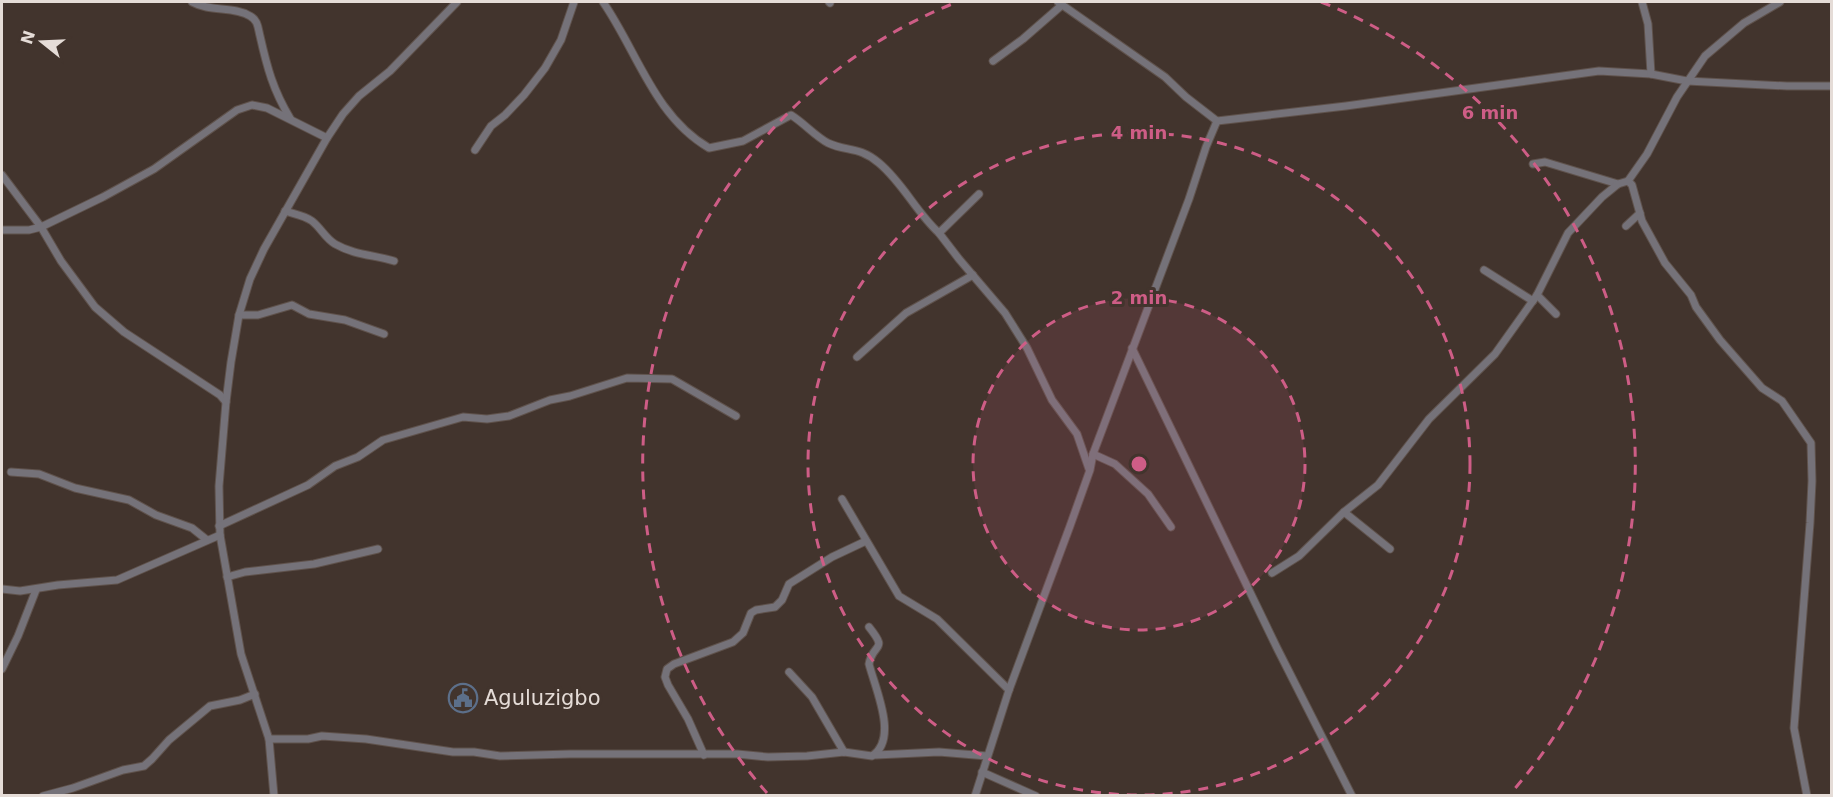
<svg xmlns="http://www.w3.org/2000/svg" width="1833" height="797" font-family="'DejaVu Sans',sans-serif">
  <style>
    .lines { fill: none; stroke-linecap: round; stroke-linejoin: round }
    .minor-casing { stroke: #5f524c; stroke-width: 9 }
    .minor { stroke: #757279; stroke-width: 7 }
    .ring { fill: none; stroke: #ce5d86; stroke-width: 3; stroke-dasharray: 10 8 }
    .labels { text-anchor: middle; stroke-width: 6; stroke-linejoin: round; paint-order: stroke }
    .poi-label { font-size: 21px; fill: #e5dcd7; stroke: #42342d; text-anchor: start }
    .centre { fill: #ce5d86; stroke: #42342d; stroke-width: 3 }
    .ring-label { font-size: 18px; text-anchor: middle; font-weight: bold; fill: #ce5d86; stroke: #42342d; stroke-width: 6; stroke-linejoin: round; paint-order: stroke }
  </style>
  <rect width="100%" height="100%" fill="#42342d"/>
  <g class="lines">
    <!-- minor casing -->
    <g class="minor-casing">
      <g id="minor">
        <path d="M192 2C210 12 234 6 250 16 258 20 258 28 260 36 267 67 273 90 290 118"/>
        <path d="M603 2C637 51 654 116 709 148L743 141 791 115C804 123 815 136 828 143 847 152 859 146 879 163 903 183 916 212 939 233L979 194"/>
        <polyline points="829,2 830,3"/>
        <polyline points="1058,2 1165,77 1186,97 1217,121 1346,106 1599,71 1651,74 1687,81 1787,86 1832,86"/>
        <polyline points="1642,2 1648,24 1651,74"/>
        <polyline points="1780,2 1744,23 1705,56 1677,97 1647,154 1628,181 1632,185 1642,221 1665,263 1691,295 1696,307 1720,340 1762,388 1782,401 1811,443 1812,481 1810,523 1794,728 1807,796"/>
        <polyline points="993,61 1023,39 1062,5"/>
        <polyline points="475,150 491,126 505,115 524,95 545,68 561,40 574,2"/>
        <polyline points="1533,164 1545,162 1618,184"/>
        <polyline points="2,175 41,227 61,261 95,307 124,332 220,395 226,402 219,486 220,535 241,654 269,739 274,796"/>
        <path d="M285 211C294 214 304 215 312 221 321 228 325 238 335 244 354 255 374 255 394 261"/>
        <polyline points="1626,226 1640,213"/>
        <polyline points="2,230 29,230 41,227 103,197 154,169 237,110 252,105 267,108 327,138"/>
        <polyline points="939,233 959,259 1005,313 1027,348 1052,400 1077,434 1089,469"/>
        <polyline points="1484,270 1533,301"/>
        <polyline points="1537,295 1556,314"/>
        <polyline points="239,315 258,315 292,305 309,314 345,320 384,334"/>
        <polyline points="1132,348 1277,648 1352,796"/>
        <polyline points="857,357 906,313 973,275"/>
        <polyline points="226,402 231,362 239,315 250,279 264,249 327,138 343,114 359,96 390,71 457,2"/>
        <polyline points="1093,454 1115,464 1148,494 1171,527"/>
        <polyline points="11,472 39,474 75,488 129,500 156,515 192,528 207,540"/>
        <polyline points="842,499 899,596 937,619 1009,690"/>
        <polyline points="1344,512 1390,549"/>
        <polyline points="219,526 308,485 335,466 358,457 383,440 463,417 487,419 509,416 550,400 570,396 627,378 672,379 736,416"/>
        <polyline points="1272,573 1299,556 1344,512 1378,485 1429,419 1495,354 1537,295 1568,233 1602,197 1618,184 1628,181"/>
        <polyline points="227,577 245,572 314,564 378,549"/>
        <polyline points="2,589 20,591 58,585 117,580 220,535"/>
        <polyline points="2,669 18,636 36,590"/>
        <polyline points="789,672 812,697 844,752"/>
        <path d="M269 739H308L322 736 366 739 453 752H474L500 756 570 754H737L768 757 807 756 844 752 872 756C899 739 875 688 869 664 873 642 889 652 869 627"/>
        <polyline points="704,755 688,719 668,685 665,677 667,669 674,664 733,642 743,633 751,613 756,610 775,607 782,600 789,584 832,557 866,541"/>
        <polyline points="876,755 939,752 987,756"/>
        <polyline points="982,772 1036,796"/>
        <polyline points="43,796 73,788 123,770 144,766 152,759 169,740 210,706 240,700 255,694"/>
        <polyline points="975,796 1009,690 1070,526 1090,470 1093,454 1189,199 1206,147 1217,121"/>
      </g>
    </g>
    <!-- minor -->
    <use href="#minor" class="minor"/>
  </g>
  <!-- distance rings -->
  <circle cx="1139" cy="464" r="166" fill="#ce5d86" fill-opacity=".12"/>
  <g class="ring">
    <circle cx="1139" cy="464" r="166"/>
    <circle cx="1139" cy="464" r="331"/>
    <path d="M767 793A497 497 0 0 1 957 2M1321 2A497 497 0 0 1 1511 793"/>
  </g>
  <!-- icons -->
  <defs>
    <g id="civic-ring" transform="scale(1.5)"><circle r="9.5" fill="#42342d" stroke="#5c6f8a" stroke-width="1.5"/><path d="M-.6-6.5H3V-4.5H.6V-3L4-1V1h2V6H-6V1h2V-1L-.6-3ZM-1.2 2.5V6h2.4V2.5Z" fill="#5c6f8a"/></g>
  </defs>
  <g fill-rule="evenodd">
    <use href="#civic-ring" x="463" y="698"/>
  </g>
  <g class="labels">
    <!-- poi labels -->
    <g class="poi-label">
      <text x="484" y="705">Aguluzigbo</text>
    </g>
  </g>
  <circle cx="1139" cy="464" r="9" class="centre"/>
  <g class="ring-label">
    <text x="1490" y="119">6 min</text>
    <text x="1139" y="139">4 min</text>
    <text x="1139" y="304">2 min</text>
  </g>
  <!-- border -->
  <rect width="1833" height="797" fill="none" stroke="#e5dcd7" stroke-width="6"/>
  <!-- north arrow -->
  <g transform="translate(42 42) rotate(288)" stroke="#42342d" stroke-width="4.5" paint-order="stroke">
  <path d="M0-4.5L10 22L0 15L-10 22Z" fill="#e5dcd7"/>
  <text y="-9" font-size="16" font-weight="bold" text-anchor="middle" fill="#e5dcd7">N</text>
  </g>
</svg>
